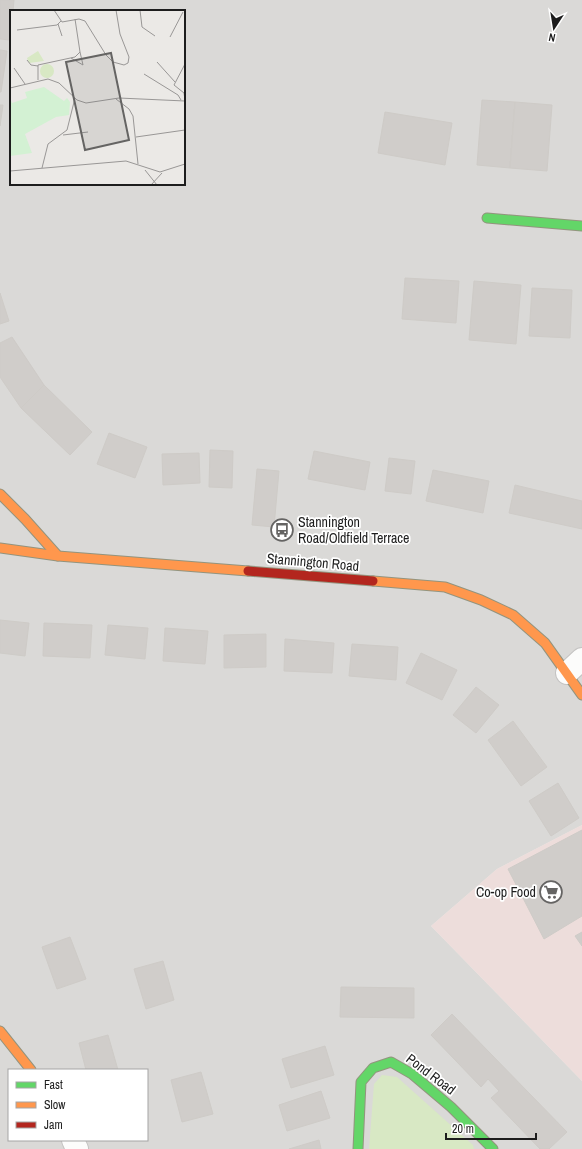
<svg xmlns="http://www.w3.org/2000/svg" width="582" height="1149" font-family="'Archivo Narrow',sans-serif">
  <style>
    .residential { fill: #dad9d7; fill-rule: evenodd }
    .commercial { fill: #eddddb }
    .grass { fill: #d8e8c4 }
    .building { fill: #d0cdca; stroke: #cecbc7 }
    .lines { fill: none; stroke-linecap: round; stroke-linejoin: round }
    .street-casing { stroke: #c4c3c2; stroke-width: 24 }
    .fast-casing { stroke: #93947e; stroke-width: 11 }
    .slow-casing { stroke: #93947e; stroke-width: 11 }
    .jam-casing { stroke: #93947e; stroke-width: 11 }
    .street { stroke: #fcfcfb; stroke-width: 22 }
    .fast { stroke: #63d668; stroke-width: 9 }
    .slow { stroke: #ff974d; stroke-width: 9 }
    .jam { stroke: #b3261e; stroke-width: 9 }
    .labels { text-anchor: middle; stroke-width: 3.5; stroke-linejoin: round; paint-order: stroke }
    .poi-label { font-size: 14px; fill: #1d1d1d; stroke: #fff; text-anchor: start }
    .street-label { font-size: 14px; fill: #1d1d1d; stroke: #fff }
    .inset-road { fill: none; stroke: #999796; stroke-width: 1 }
    .view { fill: #656463; fill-opacity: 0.15; stroke: #656463; stroke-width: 2 }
    .inset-edge { fill: none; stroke: #1d1d1d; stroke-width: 2 }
  </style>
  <rect width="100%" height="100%" fill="#ebe9e6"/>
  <!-- residential -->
  <path class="residential" d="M0 0H582V825L497 869 431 926 582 1081V1149H0ZM11 11H184V184H11ZM9 1070H147V1140H9Z"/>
  <!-- commercial -->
  <polygon class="commercial" points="582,825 582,1081 431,926 497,869"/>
  <!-- grass -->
  <polygon class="grass" points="382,1075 397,1077 473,1145 474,1149 369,1149 374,1084"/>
  <!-- building -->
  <g class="building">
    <polygon points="0,0 14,0 13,11 11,11 10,40 0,39"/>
    <polygon points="0,50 7,51 1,92 0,92"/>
    <polygon points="482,100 515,102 510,168 477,165"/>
    <polygon points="515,102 552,105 547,171 510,168"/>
    <polygon points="0,105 3,105 0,126"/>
    <polygon points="385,112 452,123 445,165 378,153"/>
    <polygon points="405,278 459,281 456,323 402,319"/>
    <polygon points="474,281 521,285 516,344 469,340"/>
    <polygon points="532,288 572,290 570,338 529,336"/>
    <polygon points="0,293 9,321 0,324"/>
    <polygon points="12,337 44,385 21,408 0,377 0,343"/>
    <polygon points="44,385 92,432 70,455 21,408"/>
    <polygon points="109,433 147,447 135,478 97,464"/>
    <polygon points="210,450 233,451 232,488 209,487"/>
    <polygon points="314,451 370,462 365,490 308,479"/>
    <polygon points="199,453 200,483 163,485 162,454"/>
    <polygon points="389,458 415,461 411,494 385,491"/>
    <polygon points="257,469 279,471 274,527 252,525"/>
    <polygon points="433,470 489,481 483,513 426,501"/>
    <polygon points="515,485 582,501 582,529 509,513"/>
    <polygon points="0,620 29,623 25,656 0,653"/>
    <polygon points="44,623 92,625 90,658 43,656"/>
    <polygon points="108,625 148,628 145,659 105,655"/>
    <polygon points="165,628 208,631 205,664 163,661"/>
    <polygon points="266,634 266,667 224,668 224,635"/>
    <polygon points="285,639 334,643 332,673 284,671"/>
    <polygon points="352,644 398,647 396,680 349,676"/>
    <polygon points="421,653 457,670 442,700 406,683"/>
    <polygon points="476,687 499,705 476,733 453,715"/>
    <polygon points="513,721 547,767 521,786 488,740"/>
    <polygon points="558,783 579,818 551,836 529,801"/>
    <polygon points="582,830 582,916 544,939 508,869"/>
    <polygon points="582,932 582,946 575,936"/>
    <polygon points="70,937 86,979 57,989 42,947"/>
    <polygon points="163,961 174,1000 146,1009 134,969"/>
    <polygon points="341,987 414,988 414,1018 340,1017"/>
    <polygon points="452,1014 567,1132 549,1149 540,1149 491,1098 499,1091 488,1079 481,1087 431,1035"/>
    <polygon points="108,1035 118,1070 86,1070 79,1043"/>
    <polygon points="325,1046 334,1075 291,1088 282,1059"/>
    <polygon points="201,1072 213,1114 182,1122 171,1080"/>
    <polygon points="321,1091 330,1118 287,1131 279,1105"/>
    <polygon points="319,1140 321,1149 289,1149"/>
  </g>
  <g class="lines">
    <!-- street casing -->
    <g class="street-casing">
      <g id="street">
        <polyline points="567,673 582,659"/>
        <polyline points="73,1140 77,1149"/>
      </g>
    </g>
    <!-- fast casing -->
    <g class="fast-casing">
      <g id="fast">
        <polyline points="487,218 582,226"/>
        <polyline points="358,1149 361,1082 373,1068 391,1062 412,1074 451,1107 493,1149"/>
      </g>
    </g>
    <!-- slow casing -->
    <g class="slow-casing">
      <g id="slow">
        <polyline points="0,494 25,519 58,556"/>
        <polyline points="0,548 58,556 248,571"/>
        <polyline points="373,581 445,587 481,600 513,615 545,643 582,695"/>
        <polyline points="0,1031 31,1070"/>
      </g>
    </g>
    <!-- jam casing -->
    <g class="jam-casing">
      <polyline id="jam" points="248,571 373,581"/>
    </g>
    <!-- street -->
    <use href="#street" class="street"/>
    <!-- fast -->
    <use href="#fast" class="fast"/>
    <!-- slow -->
    <use href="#slow" class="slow"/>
    <!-- jam -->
    <use href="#jam" class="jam"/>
  </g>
  <!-- icons -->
  <defs>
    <g id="bus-ring" transform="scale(1.15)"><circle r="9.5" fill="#fff" stroke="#656463" stroke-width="1.5"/><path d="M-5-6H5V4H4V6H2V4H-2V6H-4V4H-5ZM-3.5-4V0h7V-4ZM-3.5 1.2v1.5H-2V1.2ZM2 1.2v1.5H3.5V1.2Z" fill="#656463"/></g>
    <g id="supermarket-ring" transform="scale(1.15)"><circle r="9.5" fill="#fff" stroke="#656463" stroke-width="1.5"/><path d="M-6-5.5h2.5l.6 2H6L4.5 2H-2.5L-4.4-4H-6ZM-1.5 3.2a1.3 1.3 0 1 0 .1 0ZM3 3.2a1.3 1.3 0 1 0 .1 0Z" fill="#656463"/></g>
  </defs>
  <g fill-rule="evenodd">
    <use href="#bus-ring" x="282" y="530"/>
    <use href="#supermarket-ring" x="551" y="892"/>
  </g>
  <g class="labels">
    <!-- poi labels -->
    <g class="poi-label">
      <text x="298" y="527">Stannington<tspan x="298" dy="16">Road/Oldfield Terrace</tspan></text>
      <text x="536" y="897" text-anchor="end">Co-op Food</text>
    </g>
    <!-- street labels -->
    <g class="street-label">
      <text transform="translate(313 562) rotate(5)" y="5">Stannington Road</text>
      <text transform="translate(431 1074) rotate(37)" y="5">Pond Road</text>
    </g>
  </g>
  <!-- overview -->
  <g transform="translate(10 10)">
    <rect width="175" height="175" fill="#ebe9e6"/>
    <path d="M28 41 34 51 19 53 17 48ZM30 61a7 7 0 1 1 14 0a7 7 0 1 1-14 0Z" fill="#d8e8c4"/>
    <path d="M34 77 54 91 57 88 60 92 59 105 46 107 15 124 22 143 0 146V88L2 93 17 88 15 82Z" fill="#d3f1d3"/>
    <path class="inset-road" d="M44 0 52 12 69 9 75 11 96 45 103 52 114 55 118 53 119 47 110 24 106 0M130 0 132 17 145 26M48 14 52 26M7 20 47 15 51 11M160 27 173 2M61 48 73 55 70 42M17 50 21 55 28 56M147 52 165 72M4 58 15 74M134 64 168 85 171 90M28 70V55L65 47 70 42 65 9M0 78 38 69 49 73 67 90 76 93 109 88 175 91M106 89 119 99 123 106 128 154M175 90 174 83 164 75 175 54M53 125 78 122M126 127 175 120M32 158 38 134 57 120 65 88M135 160 147 175M0 161 116 151 150 162 175 154M141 175 152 163"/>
    <path class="view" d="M101 43 119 130 75 140 56 52Z"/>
    <rect width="175" height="175" class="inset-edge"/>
  </g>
  <!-- legend -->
  <rect x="8" y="1069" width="140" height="72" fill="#ffffff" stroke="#a5a5a5"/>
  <rect x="16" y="1082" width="20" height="6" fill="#63d668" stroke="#a5a5a5"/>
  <text x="44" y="1089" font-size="12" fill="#1d1d1d">Fast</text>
  <rect x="16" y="1102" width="20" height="6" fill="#ff974d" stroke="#a5a5a5"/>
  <text x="44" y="1109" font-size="12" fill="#1d1d1d">Slow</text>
  <rect x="16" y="1122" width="20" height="6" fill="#b3261e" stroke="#a5a5a5"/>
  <text x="44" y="1129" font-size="12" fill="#1d1d1d">Jam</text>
  <!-- north arrow -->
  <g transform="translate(554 28) rotate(192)" stroke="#ffffff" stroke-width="3" paint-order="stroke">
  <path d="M0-3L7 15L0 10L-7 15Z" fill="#1d1d1d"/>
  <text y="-6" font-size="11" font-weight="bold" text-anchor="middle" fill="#1d1d1d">N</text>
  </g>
  <!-- scale -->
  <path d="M446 1133v6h90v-6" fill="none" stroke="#1d1d1d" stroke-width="2"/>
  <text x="452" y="1133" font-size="12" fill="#1d1d1d" stroke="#ffffff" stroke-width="3" paint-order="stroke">20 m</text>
</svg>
